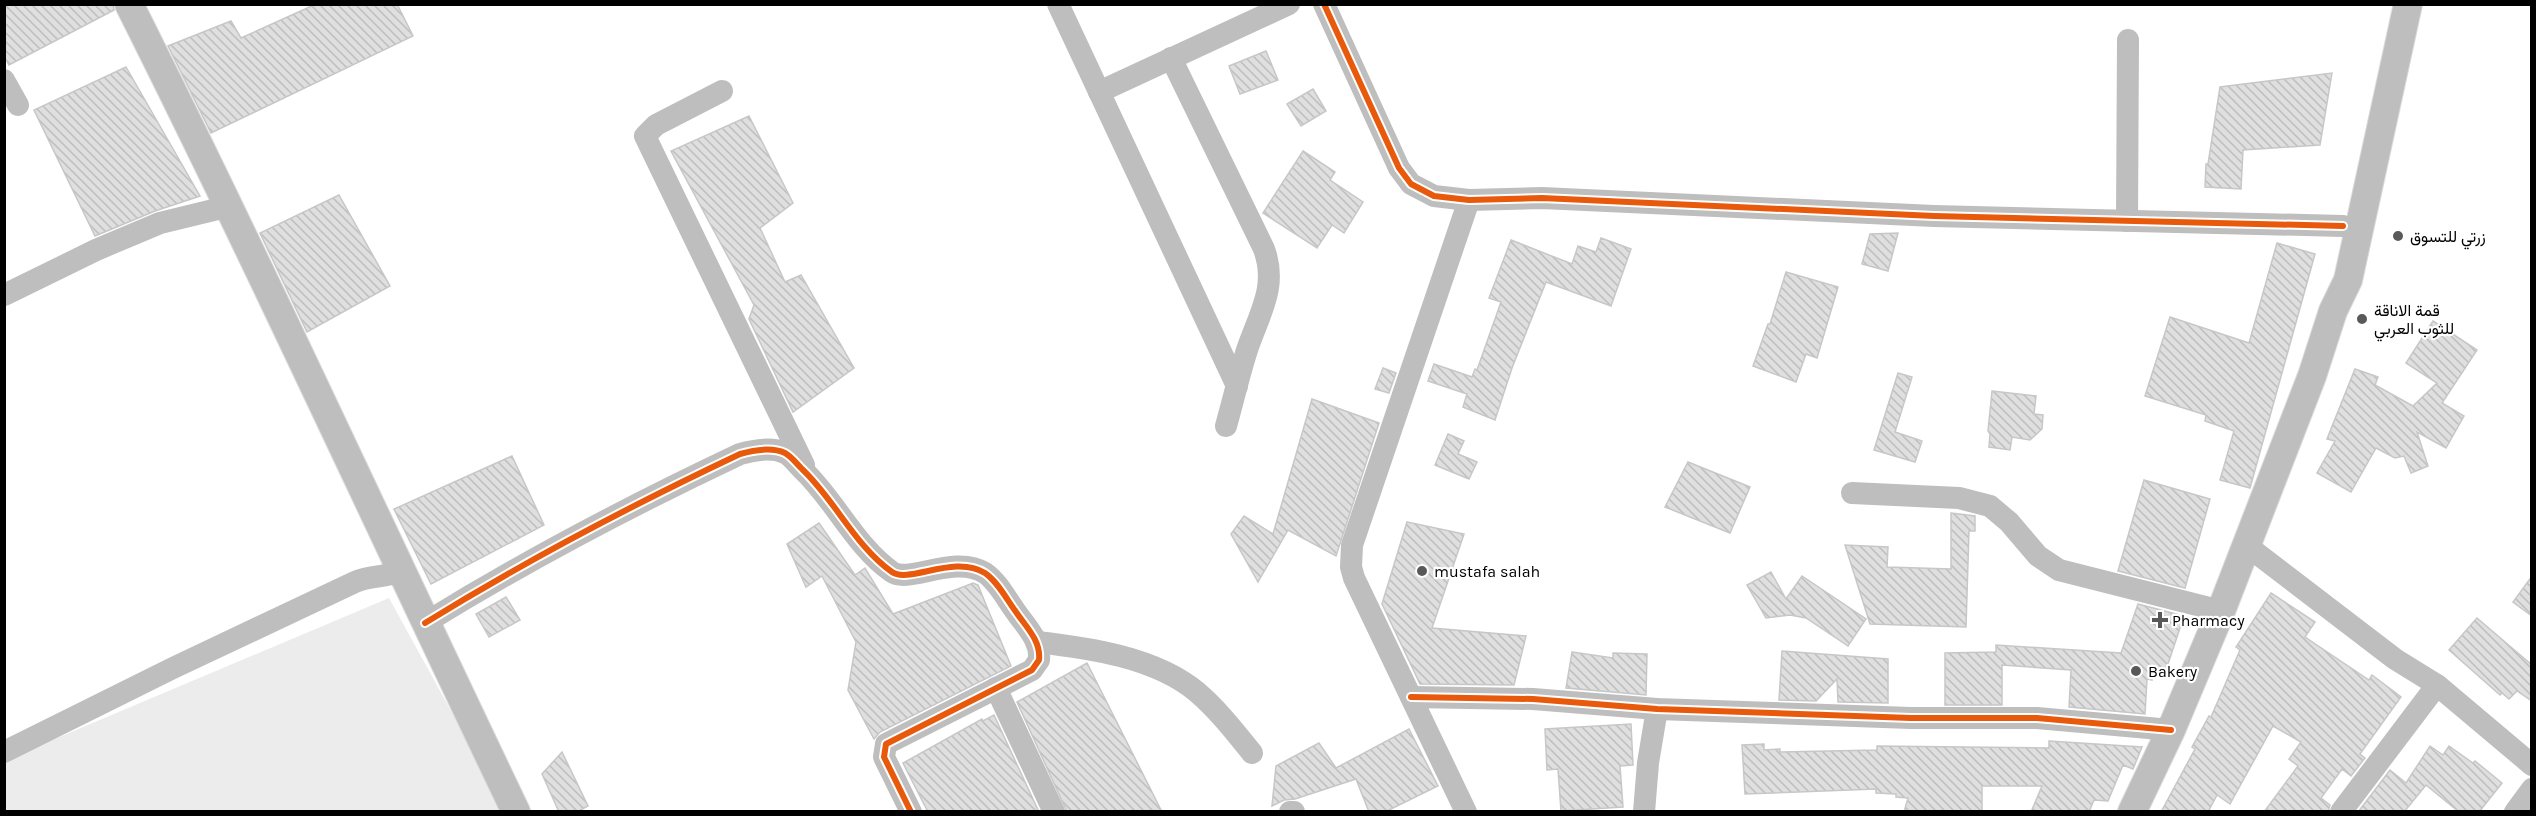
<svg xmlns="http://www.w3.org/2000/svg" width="2536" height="816" font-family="Karla,Vazirmatn,sans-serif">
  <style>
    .green { fill: #ececec }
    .building { fill: url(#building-back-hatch); stroke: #c7c7c7; stroke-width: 1.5 }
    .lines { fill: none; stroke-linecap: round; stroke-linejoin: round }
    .major-casing { stroke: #dbdbdb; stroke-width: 30 }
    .minor { stroke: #bebebe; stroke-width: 22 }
    .major { stroke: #bebebe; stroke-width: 28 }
    .cycleway-casing { stroke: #fff; stroke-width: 10 }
    .cycleway { stroke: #e8590c; stroke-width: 6 }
    .poi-dot { fill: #595959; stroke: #fff; stroke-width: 2 }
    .labels { text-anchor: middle; stroke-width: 4.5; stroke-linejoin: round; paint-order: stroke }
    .poi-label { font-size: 16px; fill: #000; stroke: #fff; text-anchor: start }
  </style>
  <defs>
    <pattern id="building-back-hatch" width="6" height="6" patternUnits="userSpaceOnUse" patternTransform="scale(1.5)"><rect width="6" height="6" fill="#dfdfdf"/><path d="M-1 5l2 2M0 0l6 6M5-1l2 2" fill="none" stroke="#bebebe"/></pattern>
  </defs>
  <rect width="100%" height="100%" fill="#fff"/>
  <!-- green -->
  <polygon class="green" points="389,598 506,811 5,812 5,760"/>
  <!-- building -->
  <g class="building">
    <polygon points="4,4 113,4 114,10 9,65 4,56"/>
    <polygon points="316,4 397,4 413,36 211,133 168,46 231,21 241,38"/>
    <polygon points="1266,51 1278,80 1240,94 1229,66"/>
    <polygon points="126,67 200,196 155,211 95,236 34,110"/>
    <polygon points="2332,73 2320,145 2243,150 2241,189 2205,187 2206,164 2208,164 2220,87"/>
    <polygon points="1313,89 1326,111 1301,126 1287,104"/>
    <polygon points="749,116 793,203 760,228 785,282 801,275 854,368 793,412 749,319 754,305 671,151"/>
    <polygon points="1303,151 1335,172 1330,180 1363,202 1344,233 1332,225 1317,248 1263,213"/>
    <polygon points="339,195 390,286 307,332 260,233"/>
    <polygon points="1898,233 1888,271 1862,264 1870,234"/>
    <polygon points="1601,238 1631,249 1611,306 1546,282 1512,368 1495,420 1463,407 1467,394 1428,381 1434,364 1472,377 1475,369 1477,370 1501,302 1489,298 1511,240 1572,264 1578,246 1596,252"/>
    <polygon points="2277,243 2315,254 2250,488 2220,480 2234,431 2205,421 2206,415 2145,396 2170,317 2249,343"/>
    <polygon points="1786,272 1838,287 1817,358 1806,354 1796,382 1753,366 1768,324 1770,324"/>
    <polygon points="2433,321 2477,350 2442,403 2464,416 2446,448 2417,432 2428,466 2411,473 2404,456 2395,458 2376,448 2351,492 2317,473 2335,441 2327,439 2355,369 2378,377 2375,385 2413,406 2437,383 2406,363"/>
    <polygon points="1383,368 1396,373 1389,393 1375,389"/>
    <polygon points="1898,373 1912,377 1895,432 1922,441 1915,462 1874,450"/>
    <polygon points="1992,391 2036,396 2034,414 2043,415 2042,429 2030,440 2012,437 2010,450 1989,447 1990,434 1988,431"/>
    <polygon points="1312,399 1379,423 1336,556 1288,530 1258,582 1231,534 1244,516 1273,534"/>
    <polygon points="1448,434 1464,441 1458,454 1477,462 1469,479 1435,465"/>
    <polygon points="512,456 544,525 431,584 394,509"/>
    <polygon points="1688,462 1750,487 1730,533 1665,507"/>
    <polygon points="2144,480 2210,499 2185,588 2118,571"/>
    <polygon points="1951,513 1975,516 1975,531 1969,531 1966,627 1870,624 1845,545 1888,547 1887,567 1951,569"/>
    <polygon points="1407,522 1464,534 1432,628 1526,636 1514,685 1420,684 1382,604"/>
    <polygon points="819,523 855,575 865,568 893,614 973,583 978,585 1011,666 880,732 874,739 848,690 856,642 822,576 806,587 787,544"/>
    <polygon points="1771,572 1786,599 1802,576 1866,619 1848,646 1806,618 1790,615 1766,618 1747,585"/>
    <polygon points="2532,576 2532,616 2513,602"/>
    <polygon points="2271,593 2315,622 2305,637 2369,680 2372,675 2401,697 2360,754 2365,758 2351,776 2342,769 2321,798 2330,805 2328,812 2264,812 2298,766 2289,759 2301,742 2273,726 2230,804 2217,795 2208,812 2161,812 2195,749 2192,747 2209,716 2211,717 2240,650 2236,647"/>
    <polygon points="506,597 520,620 489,637 476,614"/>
    <polygon points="2138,604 2184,616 2165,673 2153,672 2152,680 2147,679 2145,714 2069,707 2071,670 2002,665 2002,705 1945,705 1945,653 1996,652 1996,645 2121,653"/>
    <polygon points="2477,618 2532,665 2532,701 2517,691 2509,699 2502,693 2500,695 2449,650"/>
    <polygon points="1782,651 1888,659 1888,703 1838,702 1837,679 1816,701 1779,700"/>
    <polygon points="1572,652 1613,658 1613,653 1647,654 1646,695 1566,688"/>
    <polygon points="1087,663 1162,812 1067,812 1017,702"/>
    <polygon points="994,715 1039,812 928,812 903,763 982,719 983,721"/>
    <polygon points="1631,724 1633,765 1620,766 1623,807 1561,811 1558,769 1547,770 1545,729"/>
    <polygon points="1409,729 1438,786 1385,812 1369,812 1356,779 1295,799 1284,800 1272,806 1276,766 1319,743 1336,768"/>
    <polygon points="2049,741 2142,747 2133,769 2123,765 2108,801 2094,800 2089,812 2031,812 2042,786 1982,786 1982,812 1904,812 1908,798 1896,797 1896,794 1876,793 1876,789 1745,794 1742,745 1764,744 1764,750 1780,749 1780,752 1877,750 1877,746 2049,748"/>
    <polygon points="2430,746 2443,755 2449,746 2473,763 2475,761 2502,783 2479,812 2459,812 2426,785 2404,812 2358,812 2390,770 2406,783"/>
    <polygon points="562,752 588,806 577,812 559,812 542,774"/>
  </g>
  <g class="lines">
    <!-- major casing -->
    <g class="major-casing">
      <g id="major">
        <path d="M129 4C263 271 387 543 516 812"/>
        <polyline points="2132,812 2171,730 2221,611 2312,376 2333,311 2348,280 2408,4"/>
      </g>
    </g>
    <!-- minor -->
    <g class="minor">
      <polyline points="1058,4 1237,386"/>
      <polyline points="1324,4 1399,168 1411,184 1434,196 1469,200 1542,198 1934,216 2343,226"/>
      <path d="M1171 58 1264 249C1278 287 1259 314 1247 350 1239 375 1233 401 1226 426"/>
      <polyline points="4,80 18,105"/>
      <polyline points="722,91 656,125 645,136 804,465"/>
      <polyline points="1099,92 1289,4"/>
      <polyline points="2127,221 2128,40"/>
      <polyline points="4,295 96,250 160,223 230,206"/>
      <polyline points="1852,493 1959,498 1990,506 2009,522 2038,556 2059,570 2221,611"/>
      <polyline points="2246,545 2395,659 2437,685 2532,765"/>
      <path d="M425 623C527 560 632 505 740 454 754 450 772 447 785 453 791 456 797 464 802 469 835 500 855 546 892 572 909 584 954 554 985 573 998 582 1007 600 1016 612 1027 628 1041 641 1039 660L1032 670 886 744 884 757 911 812"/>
      <path d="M1037 642C1089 648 1155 657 1197 692 1218 710 1235 732 1252 753"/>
      <polyline points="996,688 1054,812"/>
      <polyline points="1411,697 1533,699 1657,709 1911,718 2037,718 2171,730"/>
      <path d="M4 752 173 668 355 582C370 575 385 578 400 571"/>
      <polyline points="1290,812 1294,812"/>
      <polyline points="1466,812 1354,578 1351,567 1352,545 1469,200"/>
      <polyline points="1644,812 1648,763 1657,709"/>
      <polyline points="2341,812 2437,685"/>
      <polyline points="2515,812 2532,789"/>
    </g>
    <!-- major -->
    <use href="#major" class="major"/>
    <!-- cycleway casing -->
    <g class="cycleway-casing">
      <g id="cycleway">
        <polyline points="1324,4 1399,168 1411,184 1434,196 1469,200 1542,198 1934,216 2343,226"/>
        <path d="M425 623C527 560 632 505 740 454 754 450 772 447 785 453 791 456 797 464 802 469 835 500 855 546 892 572 909 584 954 554 985 573 998 582 1007 600 1016 612 1027 628 1041 641 1039 660L1032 670 886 744 884 757 911 812"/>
        <polyline points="1411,697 1533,699 1657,709 1911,718 2037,718 2171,730"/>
      </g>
    </g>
    <!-- cycleway -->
    <use href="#cycleway" class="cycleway"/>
  </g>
  <!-- markers -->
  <g class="poi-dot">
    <circle cx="2398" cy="236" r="6"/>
    <circle cx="2362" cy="319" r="6"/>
    <circle cx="1422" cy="571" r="6"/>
    <path d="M2157 611h6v6h6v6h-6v6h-6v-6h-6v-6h6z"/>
    <circle cx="2136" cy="671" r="6"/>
  </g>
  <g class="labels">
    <!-- poi labels -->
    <g class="poi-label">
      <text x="2410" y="242">زرتي للتسوق</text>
      <text x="2374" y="316">قمة الاناقة<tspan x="2374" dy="18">للثوب العربي</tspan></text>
      <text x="1434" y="577">mustafa salah</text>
      <text x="2172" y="626">Pharmacy</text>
      <text x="2148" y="677">Bakery</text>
    </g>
  </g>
  <!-- border -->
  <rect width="2536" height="816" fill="none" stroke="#000000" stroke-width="12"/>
</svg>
